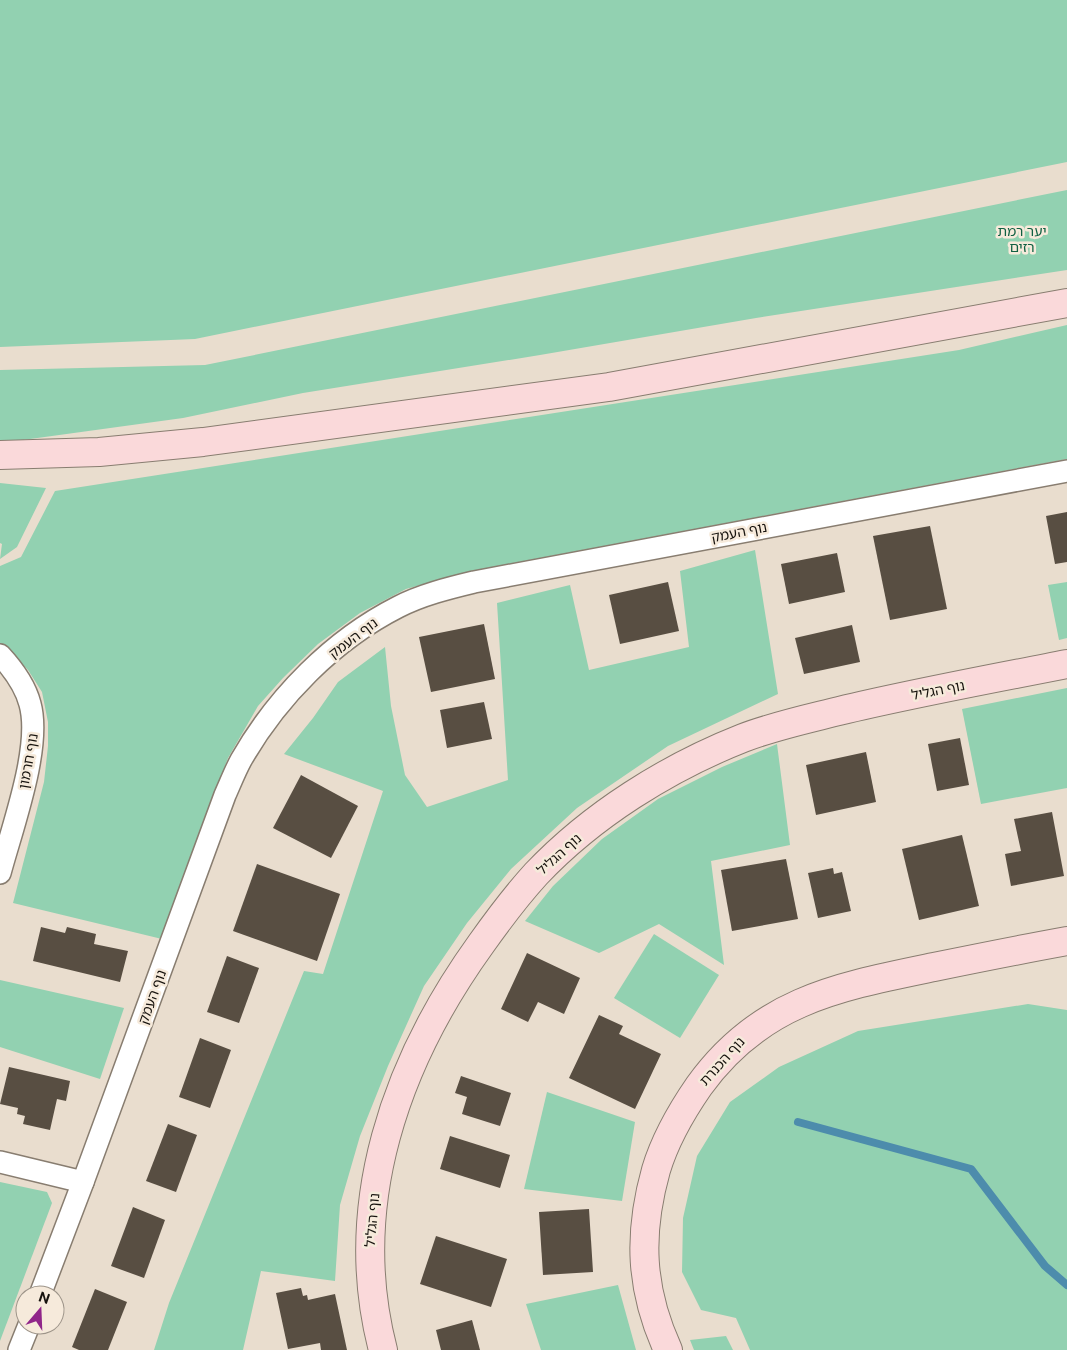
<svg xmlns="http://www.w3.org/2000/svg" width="1067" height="1350" font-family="'Public Sans','Noto Sans Hebrew',sans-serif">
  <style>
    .green { fill: #92d1b1 }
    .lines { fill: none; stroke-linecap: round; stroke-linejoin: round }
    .stream { stroke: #4d8cac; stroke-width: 8 }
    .building { fill: #584e42 }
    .street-casing { stroke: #887d70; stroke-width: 24 }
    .secondary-casing { stroke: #887d70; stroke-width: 30 }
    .street { stroke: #fff; stroke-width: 21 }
    .secondary { stroke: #fad9da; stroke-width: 28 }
    .labels { text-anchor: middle; stroke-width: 5; stroke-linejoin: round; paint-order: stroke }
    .park-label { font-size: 14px; fill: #106042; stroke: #f6eadb }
    .street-label { font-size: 14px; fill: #17130e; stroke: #f6eadb }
  </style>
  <rect width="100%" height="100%" fill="#e9ddce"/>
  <!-- green -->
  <g class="green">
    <polygon points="0,0 1067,0 1067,162 195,339 0,347"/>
    <polygon points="1067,190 1067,270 756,318 540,355 303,393 183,418 1,443 0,441 0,370 205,365"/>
    <polygon points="1067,325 1067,459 471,571 406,589 360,613 318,644 283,678 258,706 228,758 162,939 13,903 44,782 48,746 48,722 42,692 28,670 8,649 0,643 0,566 21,557 55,491 959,350"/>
    <polygon points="0,483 46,488 17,547 0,559 2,544 0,543"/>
    <polygon points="755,550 778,694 668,746 577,808 511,869 467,923 424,986 388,1066 360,1136 340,1205 335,1281 261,1271 243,1350 154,1350 169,1303 304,971 323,974 383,791 284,754 313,718 338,682 385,647 391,706 405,775 427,807 508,780 497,603 570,585 589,670 689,647 680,571"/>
    <polygon points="1067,582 1067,638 1059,640 1048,585"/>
    <polygon points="1067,688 1067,788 981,804 962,709"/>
    <polygon points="777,744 790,845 711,861 724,965 659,924 599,953 525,921 553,886 602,839 658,799 722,767"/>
    <polygon points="654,934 719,975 680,1038 614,998"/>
    <polygon points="0,980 124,1008 100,1079 0,1047"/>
    <polygon points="1028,1004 1067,1010 1067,1350 750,1350 736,1318 701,1310 682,1272 683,1218 697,1156 730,1102 779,1067 858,1031"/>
    <polygon points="547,1092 635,1122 622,1201 524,1189"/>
    <polygon points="0,1182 47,1192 52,1203 0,1341"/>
    <polygon points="618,1285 636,1350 541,1350 526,1304"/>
    <polygon points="726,1336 733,1350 694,1350 690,1340"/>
  </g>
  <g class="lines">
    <!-- stream -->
    <polyline class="stream" points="798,1122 971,1169 1045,1266 1067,1285"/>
  </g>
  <!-- building -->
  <g class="building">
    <polygon points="1067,512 1067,562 1055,564 1046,516"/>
    <polygon points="930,526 947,609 890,620 873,536"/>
    <polygon points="837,553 845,592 789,604 781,564"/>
    <polygon points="668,582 679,631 620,644 609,595"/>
    <polygon points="484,624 495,679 431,692 419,637"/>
    <polygon points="852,625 860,662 804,674 795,638"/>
    <polygon points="484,702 492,739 447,748 440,710"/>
    <polygon points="960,738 969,785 937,791 928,744"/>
    <polygon points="866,752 876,802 816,815 806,765"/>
    <polygon points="301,775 358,806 331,858 273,828"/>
    <polygon points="1052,812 1064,876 1011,886 1005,854 1021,851 1014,819"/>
    <polygon points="962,835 979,906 919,920 902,849"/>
    <polygon points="786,859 798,919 732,931 721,870"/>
    <polygon points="257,864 340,894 317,961 233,931"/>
    <polygon points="833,868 834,874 842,872 851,911 818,918 808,873"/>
    <polygon points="41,927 65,933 67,927 96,934 94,944 128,951 120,982 33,961"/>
    <polygon points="527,953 580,978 564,1014 538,1002 528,1022 501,1009"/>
    <polygon points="227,956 259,968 239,1023 207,1012"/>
    <polygon points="599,1015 623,1026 619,1034 661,1054 635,1109 569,1078"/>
    <polygon points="200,1038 231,1050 210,1108 179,1097"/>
    <polygon points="9,1067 70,1081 66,1101 57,1099 50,1130 23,1124 25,1116 17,1114 18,1108 0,1104"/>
    <polygon points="461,1076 511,1093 500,1126 462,1114 467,1097 455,1093"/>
    <polygon points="168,1124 197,1135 176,1192 146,1181"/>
    <polygon points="450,1136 510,1155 500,1188 440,1169"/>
    <polygon points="133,1207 165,1220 144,1278 111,1266"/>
    <polygon points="589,1209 593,1272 543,1275 539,1212"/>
    <polygon points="436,1236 507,1259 491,1307 420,1284"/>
    <polygon points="301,1288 303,1296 307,1295 308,1300 335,1294 347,1350 321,1350 320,1343 288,1349 276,1293"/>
    <polygon points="95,1289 127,1302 108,1350 79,1350 72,1347"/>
    <polygon points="472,1320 480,1350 441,1350 436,1330"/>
  </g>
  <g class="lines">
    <!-- street casing -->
    <g class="street-casing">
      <g id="street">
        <path d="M0 655C13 669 25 685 30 704 42 747 12 828 0 873"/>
        <polyline points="0,1162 83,1182"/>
        <path d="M40 1295 83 1182 225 795C230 784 235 771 241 760 277 697 333 640 398 607 421 595 449 588 474 582L1067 471"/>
        <polyline points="19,1350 29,1325"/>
      </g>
    </g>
    <!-- secondary casing -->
    <g class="secondary-casing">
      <g id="secondary">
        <polyline points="0,455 99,452 203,442 609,387 1067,303"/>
        <path d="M383 1350C345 1205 396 1062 481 944 498 920 516 896 536 874 592 815 667 768 743 738 774 726 807 719 839 711 914 693 991 679 1067 664"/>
        <path d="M668 1350C640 1289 638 1234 656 1170 665 1140 681 1112 699 1086 760 1001 837 987 934 967 978 958 1023 949 1067 941"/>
      </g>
    </g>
    <!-- street -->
    <use href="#street" class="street"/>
    <!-- secondary -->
    <use href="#secondary" class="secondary"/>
  </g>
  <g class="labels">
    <!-- park labels -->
    <g class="park-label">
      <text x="1022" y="236">יער רמת<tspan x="1022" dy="16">רזים</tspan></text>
    </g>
    <!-- street labels -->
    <g class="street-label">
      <text transform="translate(739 532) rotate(-11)" y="5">נוף העמק</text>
      <text transform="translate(353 638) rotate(-37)" y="5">נוף העמק</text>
      <text transform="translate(938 690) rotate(-11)" y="5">נוף הגליל</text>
      <text transform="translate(28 761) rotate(-80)" y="5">נוף חרמון</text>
      <text transform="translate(559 854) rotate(-42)" y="5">נוף הגליל</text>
      <text transform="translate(152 997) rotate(-70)" y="5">נוף העמק</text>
      <text transform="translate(722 1061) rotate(-48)" y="5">נוף הכנרת</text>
      <text transform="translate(372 1220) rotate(-85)" y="5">נוף הגליל</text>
    </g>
  </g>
  <!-- north arrow -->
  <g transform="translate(40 1310) rotate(19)"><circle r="24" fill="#f6eadb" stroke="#9d9489"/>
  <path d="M0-4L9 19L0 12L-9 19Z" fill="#902589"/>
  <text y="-8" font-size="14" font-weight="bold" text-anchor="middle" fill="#17130e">N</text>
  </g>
</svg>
